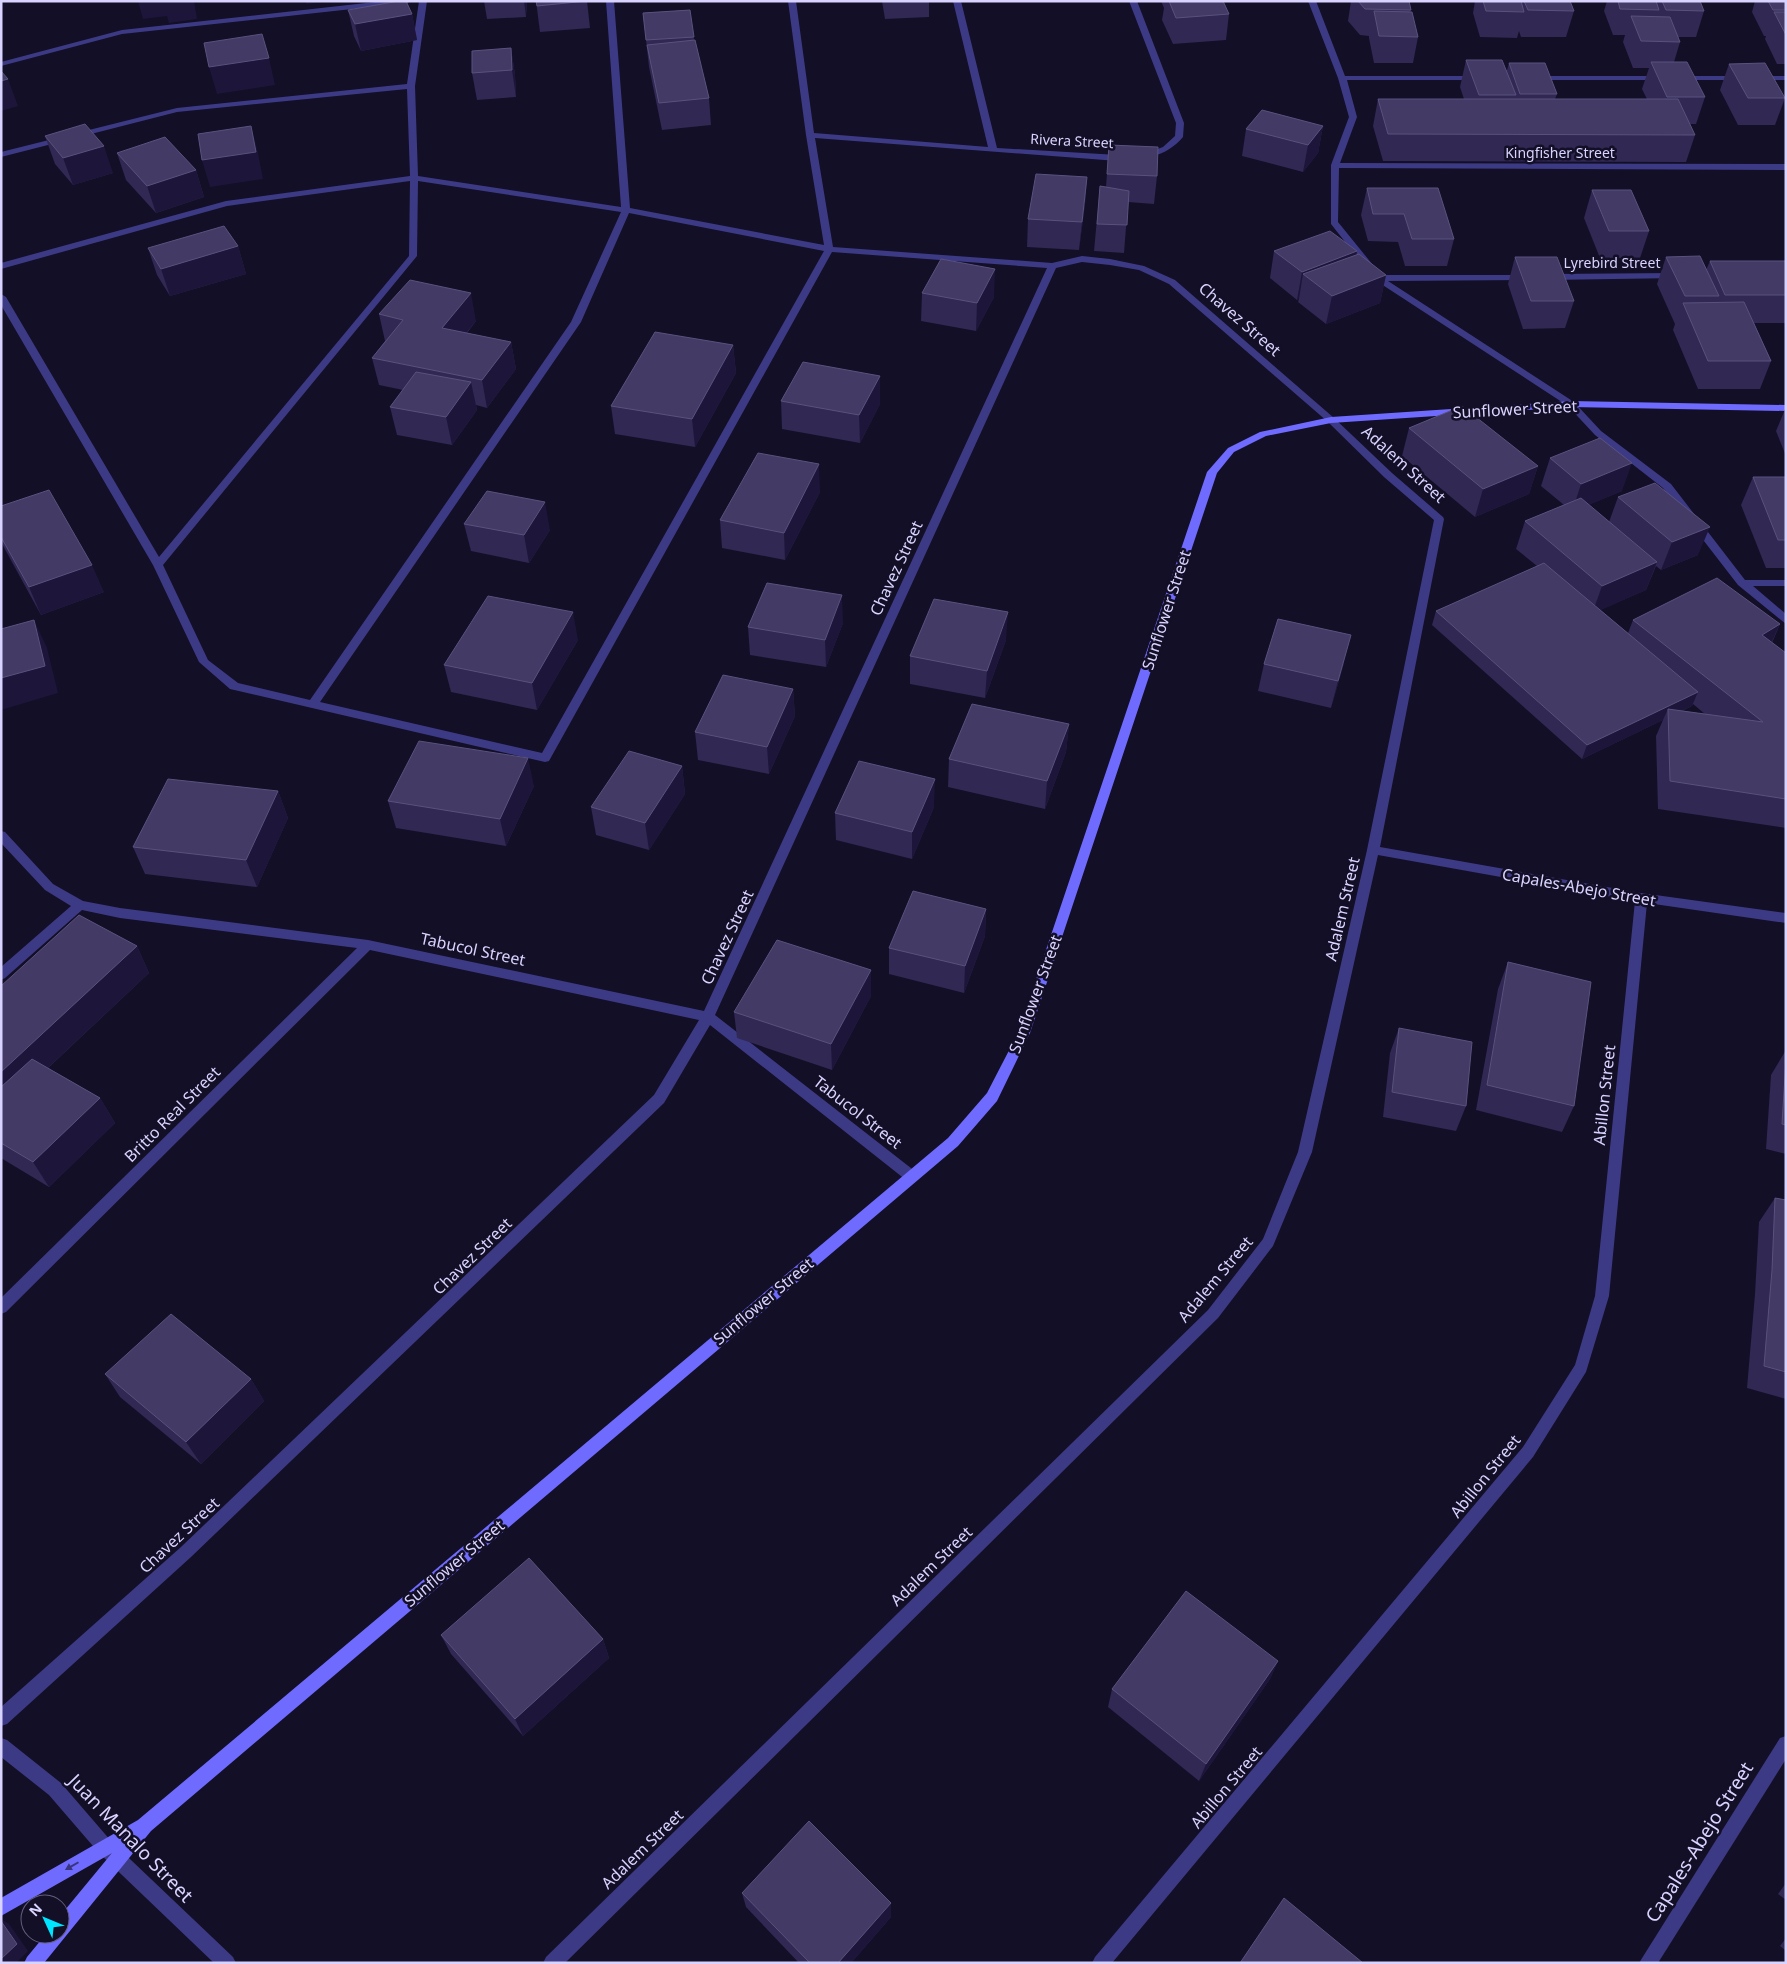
<svg xmlns="http://www.w3.org/2000/svg" width="1787" height="1964" font-family="'Noto Sans',sans-serif">
  <style>
    .lines { fill: none; stroke-linecap: round; stroke-linejoin: round }
    .street { fill: #3d3a85; fill-rule: evenodd }
    .secondary { fill: #6f6bff; fill-rule: evenodd }
    .wall { fill: #312854; fill-rule: evenodd }
    .shaded-wall { fill: #1d163a }
    .building { fill: #433a66; stroke: #5a527e }
    .oneway { fill: #38347d }
    .labels { text-anchor: middle; stroke-width: 5; stroke-linejoin: round; paint-order: stroke }
    .far-street-label { font-size: 14px; fill: #d9d4ff; stroke: #130f26 }
    .street-label { font-size: 16px; fill: #d9d4ff; stroke: #130f26 }
    .near-street-label { font-size: 19px; fill: #d9d4ff; stroke: #130f26 }
  </style>
  <rect width="100%" height="100%" fill="#130f26"/>
  <g class="lines">
    <!-- street -->
    <g class="street">
      <polygon points="384,1 411,1 407,3 122,34 1,66 1,62 122,30"/>
      <path d="M419 1H427L415 86 418 176 621 207 606 1H614L630 208 824 245 806 135 788 1H796L814 133 988 147 953 1H961L997 148 1118 155 1144 154 1163 147 1175 136 1176 123 1129 1H1137L1184 123 1183 137C1165 158 1144 159 1118 161L815 138 833 247 1052 263 1082 256 1110 259 1144 266 1175 280 1334 418 1392 473 1443 517 1444 519 1380 847 1641 893 1786 913V923L1647 903 1609 1296 1586 1372 1533 1457 1112 1963H1092L1095 1957 1523 1447 1575 1365 1595 1296 1635 901 1378 855 1312 1152 1273 1246 1218 1318 565 1963H543L546 1957 1208 1310 1263 1239 1298 1152 1367 850 1434 520 1384 477 1328 422 1169 284 1139 270 1110 265 1082 262 1056 268 715 1015 916 1172 918 1176 916 1180 911 1182 906 1180 710 1025 664 1103 191 1557 7 1724 1 1726V1707L181 1547 654 1095 699 1020 370 950 6 1312 1 1314V1298L357 948 120 918 82 910 5 978 1 980V967L71 906 45 890 1 843V831L5 832 53 884 83 901 120 908 368 940 704 1011 1047 268 832 252 549 761 545 762 230 689 199 662 153 565 1 305V294L6 297 159 557 409 256 410 181 227 206 1 269V263L226 201 410 176 407 89 177 112 1 157V152L177 108 407 84ZM418 181 621 212 571 322 310 700 238 683 208 660 163 565 417 256ZM629 213 824 251 542 753 320 702 581 322Z"/>
      <polygon points="1308,1 1316,1 1345,76 1478,76 1482,78 1478,80 1347,80 1357,117 1340,163 1786,164 1786,170 1339,168 1338,222 1381,275 1529,275 1529,279 1526,280 1388,281 1574,402 1601,431 1671,484 1745,580 1786,580 1786,586 1753,586 1786,614 1786,624 1738,585 1663,488 1595,435 1568,406 1375,280 1331,224 1331,165 1349,117 1338,78"/>
      <polygon points="1530,76 1786,76 1786,80 1533,80 1529,78"/>
      <polygon points="1676,273 1679,274 1679,278 1548,280 1544,277 1548,274"/>
      <polygon points="1786,1736 1786,1759 1658,1963 1639,1963 1780,1738"/>
      <polygon points="1,1738 7,1740 61,1783 111,1841 233,1957 236,1963 214,1963 99,1853 49,1795 1,1757"/>
    </g>
    <!-- secondary -->
    <polygon class="secondary" points="1571,401 1786,405 1786,411 1571,407 1331,423 1266,436 1234,452 1217,473 1030,1033 997,1101 958,1146 151,1831 44,1963 24,1963 27,1957 46,1934 60,1934 60,1916 112,1853 1,1916 1,1898 138,1820 948,1138 987,1093 1018,1033 1207,472 1228,448 1260,432 1331,417"/>
  </g>
  <!-- wall -->
  <g class="wall">
    <polygon points="484,1 527,1 526,17 487,19"/>
    <polygon points="536,1 587,1 590,28 540,32"/>
    <polygon points="882,1 929,1 929,17 885,19"/>
    <polygon points="1161,1 1223,1 1229,14 1226,40 1173,44 1162,20 1164,8"/>
    <polygon points="1351,1 1409,1 1411,10 1410,12 1418,37 1413,63 1374,63 1369,38 1369,36 1360,35 1348,21"/>
    <polygon points="1475,1 1570,1 1574,11 1566,37 1521,37 1519,31 1517,38 1480,37 1473,13"/>
    <polygon points="1607,1 1700,1 1704,11 1696,37 1678,37 1680,42 1674,62 1705,97 1696,124 1690,124 1695,135 1686,162 1383,161 1373,126 1378,99 1464,99 1460,87 1466,60 1507,70 1509,63 1557,94 1555,99 1647,99 1642,89 1649,68 1633,68 1623,42 1625,35 1613,35 1604,11"/>
    <polygon points="1755,1 1786,1 1786,64 1777,64 1765,39 1766,36 1764,36 1752,12"/>
    <polygon points="348,10 412,14 417,40 361,51 354,36"/>
    <polygon points="690,10 694,40 709,98 711,125 662,130 649,67 643,13"/>
    <polygon points="511,48 515,75 516,97 477,100 472,73"/>
    <polygon points="1729,64 1785,98 1775,125 1738,125 1720,90"/>
    <polygon points="1323,126 1318,153 1303,172 1242,156 1246,129"/>
    <polygon points="45,136 113,173 73,185 55,164"/>
    <polygon points="1109,145 1157,176 1154,204 1128,202 1124,253 1094,251 1100,186 1106,187"/>
    <polygon points="117,153 196,170 204,197 156,213 126,180"/>
    <polygon points="1087,177 1085,204 1079,250 1027,247 1028,219"/>
    <polygon points="1367,188 1454,239 1447,266 1405,266 1398,242 1368,241 1361,215"/>
    <polygon points="1592,190 1649,231 1640,258 1600,258 1584,218"/>
    <polygon points="238,246 246,274 170,296 157,275 148,248"/>
    <polygon points="1274,251 1357,251 1357,255 1386,275 1380,303 1326,324 1298,302 1299,299 1297,300 1270,278"/>
    <polygon points="1515,257 1574,301 1565,328 1523,329 1508,284"/>
    <polygon points="1666,257 1706,270 1710,261 1786,261 1786,323 1754,323 1771,361 1760,389 1698,389 1673,330 1675,324 1657,284"/>
    <polygon points="922,293 994,297 976,331 921,321"/>
    <polygon points="379,314 476,321 467,333 511,342 516,369 487,408 476,405 477,410 452,445 397,435 390,407 403,390 379,385 372,358 385,341"/>
    <polygon points="733,345 736,373 695,447 615,434 611,406"/>
    <polygon points="880,376 880,404 860,443 782,429 781,401"/>
    <polygon points="1786,407 1786,456 1776,431"/>
    <polygon points="1409,428 1538,466 1529,494 1475,517 1402,456"/>
    <path d="M1550 458 1622 491 1588 505 1609 522 1618 497 1698 555 1661 570 1656 566 1646 590 1600 610 1628 633 1633 620 1780 624 1772 643 1786 653V828L1658 809 1656 736 1663 720 1582 759 1432 625 1436 611 1537 566 1516 549 1525 521 1564 505 1541 486ZM1693 704 1705 714 1682 711 1692 706Z"/>
    <polygon points="1753,477 1786,477 1786,568 1766,568 1741,505"/>
    <polygon points="820,492 785,560 722,548 720,520"/>
    <polygon points="1,506 104,592 41,615 1,542"/>
    <polygon points="464,524 550,530 529,563 471,551"/>
    <polygon points="843,623 826,667 750,655 748,627"/>
    <polygon points="578,640 537,710 451,692 444,665"/>
    <polygon points="1006,640 985,698 910,684 910,656"/>
    <polygon points="1344,663 1331,708 1258,691 1264,664"/>
    <polygon points="793,689 795,716 769,774 698,760 695,732"/>
    <polygon points="1069,724 1066,752 1045,809 948,787 949,759"/>
    <polygon points="682,766 685,794 649,850 596,835 591,807"/>
    <polygon points="534,786 506,846 396,828 388,801"/>
    <polygon points="278,791 288,818 257,887 145,874 133,847"/>
    <polygon points="934,807 912,859 836,840 835,813"/>
    <polygon points="986,909 985,936 964,993 889,974 889,948"/>
    <polygon points="137,946 149,973 48,1068 100,1098 115,1123 49,1187 1,1158 1,986"/>
    <polygon points="1508,962 1574,1106 1562,1132 1476,1110 1498,989"/>
    <polygon points="871,996 832,1070 737,1038 734,1012"/>
    <polygon points="1399,1028 1466,1106 1456,1131 1383,1117 1390,1053"/>
    <polygon points="1786,1050 1786,1154 1766,1149 1771,1075"/>
    <polygon points="1775,1198 1786,1200 1786,1399 1747,1388 1755,1294 1759,1222"/>
    <polygon points="105,1374 251,1379 264,1401 201,1464 120,1397"/>
    <polygon points="441,1635 603,1639 609,1658 523,1736 451,1654"/>
    <polygon points="1278,1661 1270,1679 1199,1781 1108,1707 1112,1689"/>
    <polygon points="1786,1883 1786,1900 1778,1894"/>
    <polygon points="742,1893 891,1917 851,1963 799,1963 746,1907"/>
    <polygon points="1786,1938 1786,1951 1780,1946"/>
  </g>
  <!-- shaded-wall -->
  <g class="shaded-wall">
    <polygon points="138,1 194,1 197,19 169,23 167,16 143,19"/>
    <polygon points="306,1 329,1 306,4"/>
    <polygon points="524,1 527,1 526,17"/>
    <polygon points="412,14 417,40 361,51 355,24"/>
    <polygon points="511,48 515,75 516,97 512,70"/>
    <polygon points="269,58 275,85 217,94 209,67"/>
    <polygon points="8,79 18,106 1,111 1,81"/>
    <polygon points="251,126 258,153 263,179 210,187 202,160"/>
    <polygon points="1323,126 1318,153 1303,172 1308,145"/>
    <polygon points="104,146 113,173 73,185 63,158"/>
    <polygon points="196,170 204,197 156,213 147,186"/>
    <polygon points="1087,177 1085,204 1079,250 1082,222"/>
    <polygon points="238,246 246,274 170,296 161,269"/>
    <polygon points="1357,251 1352,279 1303,274 1299,299 1297,300 1302,272"/>
    <polygon points="995,269 994,297 976,331 977,303"/>
    <polygon points="1386,275 1380,303 1326,324 1332,296"/>
    <polygon points="471,293 476,321 448,355 442,328"/>
    <polygon points="511,342 516,369 487,408 482,380"/>
    <polygon points="733,345 736,373 695,447 692,419"/>
    <polygon points="880,376 880,404 860,443 859,415"/>
    <polygon points="471,382 477,410 452,445 446,417"/>
    <polygon points="1632,463 1622,491 1572,512 1581,484"/>
    <polygon points="819,464 820,492 785,560 784,533"/>
    <polygon points="1538,466 1529,494 1475,517 1483,489"/>
    <polygon points="545,502 550,530 529,563 524,535"/>
    <polygon points="1710,527 1698,555 1661,570 1672,542"/>
    <polygon points="1657,562 1646,590 1592,614 1602,586"/>
    <polygon points="92,565 104,592 41,615 29,587"/>
    <polygon points="842,595 843,623 826,667 825,640"/>
    <polygon points="573,612 578,640 537,710 532,683"/>
    <polygon points="1008,612 1006,640 985,698 987,671"/>
    <polygon points="34,620 47,648 58,693 1,710 1,678"/>
    <polygon points="1780,624 1767,652 1762,635"/>
    <polygon points="1351,635 1344,663 1331,708 1338,681"/>
    <polygon points="793,689 795,716 769,774 767,747"/>
    <polygon points="1698,692 1692,706 1668,717 1668,709 1663,720 1582,759 1587,745"/>
    <polygon points="1069,724 1066,752 1045,809 1047,781"/>
    <polygon points="528,758 534,786 506,846 500,819"/>
    <polygon points="682,766 685,794 649,850 645,823"/>
    <polygon points="935,779 934,807 912,859 912,832"/>
    <polygon points="278,791 288,818 257,887 246,860"/>
    <polygon points="986,909 985,936 964,993 965,966"/>
    <polygon points="137,946 149,973 6,1107 1,1099 1,1072"/>
    <polygon points="871,970 871,996 832,1070 831,1044"/>
    <polygon points="100,1098 115,1123 49,1187 33,1162"/>
    <polygon points="251,1379 264,1401 201,1464 186,1442"/>
    <polygon points="603,1639 609,1658 523,1736 515,1719"/>
    <polygon points="1278,1661 1270,1679 1199,1781 1206,1764"/>
    <polygon points="891,1903 891,1917 851,1963 838,1963"/>
    <polygon points="1,1919 9,1924 28,1951 16,1963 1,1963"/>
  </g>
  <!-- building -->
  <g class="building">
    <polygon points="399,1 406,1 412,14 355,24 348,10"/>
    <polygon points="536,1 587,1 537,6"/>
    <polygon points="1169,1 1223,1 1229,14 1176,18"/>
    <polygon points="1358,1 1409,1 1411,10 1365,9"/>
    <polygon points="1483,1 1521,1 1524,12 1486,11"/>
    <polygon points="1524,1 1570,1 1574,11 1528,10"/>
    <polygon points="1618,1 1656,1 1659,10 1620,9"/>
    <polygon points="1662,1 1700,1 1704,11 1666,10"/>
    <polygon points="1768,1 1786,1 1786,10 1773,10"/>
    <polygon points="690,10 694,37 646,40 643,13"/>
    <polygon points="1374,11 1412,12 1418,37 1379,36"/>
    <polygon points="1774,12 1786,12 1786,35"/>
    <polygon points="1631,16 1670,17 1680,42 1641,41"/>
    <polygon points="262,34 269,58 209,67 204,43"/>
    <polygon points="695,40 709,98 659,103 647,45"/>
    <polygon points="511,48 512,70 472,73 472,51"/>
    <polygon points="1466,60 1502,60 1516,95 1479,95"/>
    <polygon points="1651,62 1687,62 1705,97 1667,97"/>
    <polygon points="1509,63 1545,63 1557,94 1520,94"/>
    <polygon points="1765,63 1785,98 1748,98 1729,64"/>
    <polygon points="1,71 8,79 1,81"/>
    <polygon points="1378,99 1678,99 1695,135 1388,134"/>
    <polygon points="1262,110 1323,126 1308,145 1246,129"/>
    <polygon points="85,124 104,146 63,158 45,136"/>
    <polygon points="251,126 256,152 202,160 198,134"/>
    <polygon points="165,137 196,170 147,186 117,153"/>
    <polygon points="1109,145 1158,147 1157,176 1107,174"/>
    <polygon points="1036,174 1087,177 1082,222 1028,219"/>
    <polygon points="1100,186 1129,191 1127,225 1097,224"/>
    <polygon points="1367,188 1438,188 1454,239 1412,239 1404,214 1373,214"/>
    <polygon points="1592,190 1631,190 1649,231 1609,231"/>
    <polygon points="224,226 238,246 161,269 148,248"/>
    <polygon points="1330,231 1357,251 1302,272 1274,251"/>
    <polygon points="1359,254 1386,275 1332,296 1303,274"/>
    <polygon points="1700,256 1719,296 1685,296 1666,257"/>
    <polygon points="1515,257 1557,257 1574,301 1531,301"/>
    <polygon points="941,259 995,269 977,303 922,293"/>
    <polygon points="1710,261 1786,261 1786,295 1725,295"/>
    <polygon points="410,280 471,293 442,328 511,342 482,380 372,358 403,320 379,314"/>
    <polygon points="1744,302 1771,361 1708,361 1683,303"/>
    <polygon points="655,332 733,345 692,419 611,406"/>
    <polygon points="803,362 880,376 859,415 781,401"/>
    <polygon points="416,372 471,382 446,417 390,407"/>
    <polygon points="1462,406 1538,466 1483,489 1409,428"/>
    <polygon points="1600,438 1632,463 1581,484 1550,458"/>
    <polygon points="758,453 819,464 784,533 720,520"/>
    <polygon points="1753,477 1786,477 1786,540 1778,540"/>
    <polygon points="1655,483 1710,527 1672,542 1618,497"/>
    <polygon points="49,490 92,565 29,587 1,537 1,506"/>
    <polygon points="487,491 545,502 524,535 464,524"/>
    <polygon points="1581,498 1657,562 1602,586 1525,521"/>
    <polygon points="1544,563 1698,692 1587,745 1436,611"/>
    <polygon points="1717,578 1780,624 1762,635 1786,653 1786,799 1670,781 1668,709 1763,722 1633,620"/>
    <polygon points="767,583 842,595 825,640 748,627"/>
    <polygon points="488,596 573,612 532,683 444,665"/>
    <polygon points="934,599 1008,612 987,671 910,656"/>
    <polygon points="1278,619 1351,635 1338,681 1264,664"/>
    <polygon points="34,620 45,666 1,678 1,629"/>
    <polygon points="723,675 793,689 767,747 695,732"/>
    <polygon points="972,704 1069,724 1047,781 949,759"/>
    <polygon points="419,741 528,758 500,819 388,801"/>
    <polygon points="629,751 682,766 645,823 591,807"/>
    <polygon points="859,761 935,779 912,832 835,813"/>
    <polygon points="168,779 278,791 246,860 133,847"/>
    <polygon points="913,891 986,909 965,966 889,948"/>
    <polygon points="79,915 137,946 1,1072 1,986"/>
    <polygon points="777,940 871,970 831,1044 734,1012"/>
    <polygon points="1508,962 1591,982 1574,1106 1487,1085"/>
    <polygon points="1399,1028 1472,1042 1466,1106 1392,1092"/>
    <polygon points="32,1059 100,1098 33,1162 1,1143 1,1087"/>
    <polygon points="1786,1060 1786,1125 1782,1124"/>
    <polygon points="1775,1198 1786,1200 1786,1372 1764,1366 1772,1270"/>
    <polygon points="171,1314 251,1379 186,1442 105,1374"/>
    <polygon points="529,1558 603,1639 515,1719 441,1635"/>
    <polygon points="1186,1591 1278,1661 1206,1764 1112,1689"/>
    <polygon points="809,1821 891,1903 838,1963 810,1963 742,1893"/>
    <polygon points="1284,1898 1363,1963 1240,1963"/>
    <polygon points="1,1921 17,1944 1,1959"/>
  </g>
  <!-- one-way arrows -->
  <defs><path id="oneway-solid" d="M-6-.8H1V-3.2L6.5 0L1 3.2V.8H-6Z" transform="scale(1.25)"/></defs>
  <use class="oneway" href="#oneway-solid" transform="translate(72 1866) rotate(150)"/>
  <g class="labels">
    <!-- far-street labels -->
    <g class="far-street-label">
      <text transform="translate(1072 141) rotate(3)" y="5">Rivera Street</text>
      <text x="1560" y="158">Kingfisher Street</text>
      <text x="1612" y="268">Lyrebird Street</text>
    </g>
    <!-- street labels -->
    <g class="street-label">
      <text transform="translate(1240 319) rotate(41)" y="6">Chavez Street</text>
      <text transform="translate(1515 409) rotate(-3)" y="6">Sunflower Street</text>
      <text transform="translate(1404 464) rotate(42)" y="6">Adalem Street</text>
      <text transform="translate(896 568) rotate(-65)" y="6">Chavez Street</text>
      <text transform="translate(1166 610) rotate(-72)" y="6">Sunflower Street</text>
      <text transform="translate(1579 887) rotate(10)" y="6">Capales-Abejo Street</text>
      <text transform="translate(1342 909) rotate(-77)" y="6">Adalem Street</text>
      <text transform="translate(727 937) rotate(-65)" y="6">Chavez Street</text>
      <text transform="translate(473 949) rotate(12)" y="6">Tabucol Street</text>
      <text transform="translate(1035 994) rotate(-70)" y="6">Sunflower Street</text>
      <text transform="translate(1604 1095) rotate(-84)" y="6">Abillon Street</text>
      <text transform="translate(858 1112) rotate(38)" y="6">Tabucol Street</text>
      <text transform="translate(172 1114) rotate(-45)" y="6">Britto Real Street</text>
      <text transform="translate(472 1256) rotate(-44)" y="6">Chavez Street</text>
      <text transform="translate(1215 1279) rotate(-50)" y="6">Adalem Street</text>
      <text transform="translate(763 1301) rotate(-40)" y="6">Sunflower Street</text>
      <text transform="translate(1485 1476) rotate(-51)" y="6">Abillon Street</text>
      <text transform="translate(179 1535) rotate(-43)" y="6">Chavez Street</text>
      <text transform="translate(454 1563) rotate(-40)" y="6">Sunflower Street</text>
      <text transform="translate(931 1566) rotate(-44)" y="6">Adalem Street</text>
      <text transform="translate(1226 1787) rotate(-50)" y="6">Abillon Street</text>
      <text transform="translate(642 1849) rotate(-44)" y="6">Adalem Street</text>
    </g>
    <!-- near-street labels -->
    <g class="near-street-label">
      <text transform="translate(131 1838) rotate(46)" y="7">Juan Manalo Street</text>
      <text transform="translate(1699 1842) rotate(-58)" y="7">Capales-Abejo Street</text>
    </g>
  </g>
  <!-- border -->
  <rect width="1787" height="1964" fill="none" stroke="#d9d4ff" stroke-width="5"/>
  <!-- north arrow -->
  <g transform="translate(45 1919) rotate(314)"><circle r="24" fill="#130f26" stroke="#625e7d"/>
  <path d="M0-4L9 19L0 12L-9 19Z" fill="#00e5ff"/>
  <text y="-8" font-size="14" font-weight="bold" text-anchor="middle" fill="#d9d4ff">N</text>
  </g>
</svg>
